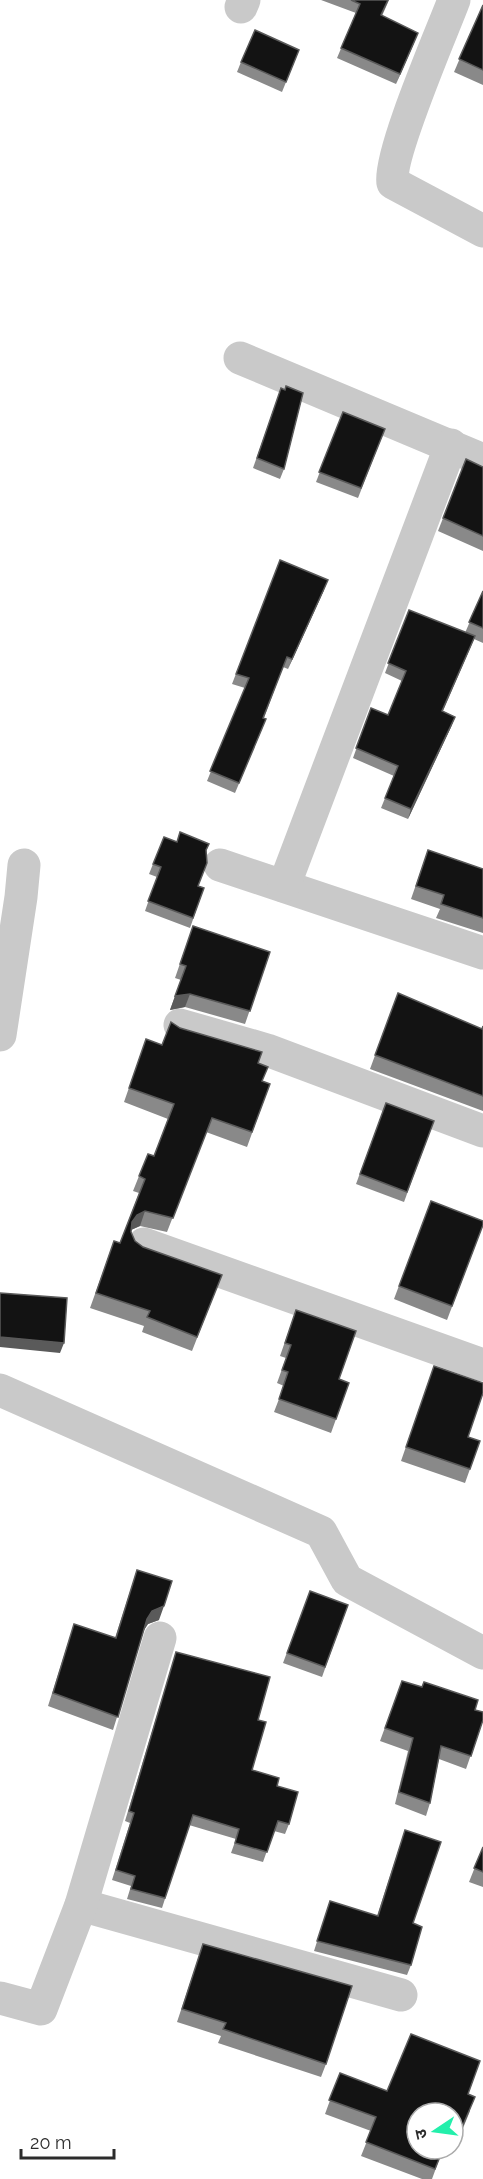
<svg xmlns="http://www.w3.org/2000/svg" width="483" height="2179" font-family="Raleway,'Noto Sans Devanagari',sans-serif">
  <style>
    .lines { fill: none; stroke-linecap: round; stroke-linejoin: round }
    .street { stroke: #c9c9c9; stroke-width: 33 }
    .wall { fill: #898989 }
    .shaded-wall { fill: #5a5a5a }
    .building { fill: #131313; stroke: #5a5a5a; stroke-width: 1.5 }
  </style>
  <rect width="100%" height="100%" fill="#fff"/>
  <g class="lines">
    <!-- street -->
    <g class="street">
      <path d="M454 0C442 32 387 158 393 183L483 231"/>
      <polyline points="241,7 244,0"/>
      <polyline points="240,358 483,460"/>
      <polyline points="220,865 483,953"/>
      <polyline points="284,886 451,445"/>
      <polyline points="180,1025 267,1050 483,1131"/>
      <polyline points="0,1035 21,897 24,865"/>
      <polyline points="144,1244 483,1365"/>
      <polyline points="0,1390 321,1532 347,1580 483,1653"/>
      <polyline points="81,1905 401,1995"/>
      <polyline points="0,1998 41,2009 81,1905 160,1638"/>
    </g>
  </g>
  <!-- wall -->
  <g class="wall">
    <polygon points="321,0 389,0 382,16 414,43 396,84 337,58 356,13"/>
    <polygon points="483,5 483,85 454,72"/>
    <polygon points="299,50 282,92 237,72 241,62"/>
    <polygon points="281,388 284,469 280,479 253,468"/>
    <polygon points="343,412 385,429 358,498 316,482"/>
    <polygon points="466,459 483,467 483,551 438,531"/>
    <polygon points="280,560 324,590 288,669 283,667 264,718 262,729 235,793 207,781 245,688 232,684"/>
    <polygon points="483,591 483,643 474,639 443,711 455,717 451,727 408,819 381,808 394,776 353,758 371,708 388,715 402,681 385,673 409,610 465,633"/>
    <polygon points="177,842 209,844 206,852 198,886 204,888 190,928 145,911 157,877 149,874 153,864"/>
    <polygon points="428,850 483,869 483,933 436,918 440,909 411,899"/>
    <polygon points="193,926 270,952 245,1024 185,1007 170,1010 181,980 175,978"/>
    <polygon points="398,993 482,1029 483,1026 483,1111 370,1069"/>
    <polygon points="180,1028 258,1063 263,1082 270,1084 247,1147 206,1132 167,1232 140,1226 131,1230 131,1232 135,1241 143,1247 216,1290 192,1351 142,1332 144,1326 90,1308 114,1241 120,1243 139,1193 133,1191 139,1176 154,1156 168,1119 124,1102 146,1039 162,1045"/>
    <polygon points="386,1103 434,1121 404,1202 356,1184"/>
    <polygon points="431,1201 483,1225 447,1320 394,1299"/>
    <polygon points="296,1310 339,1379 349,1383 331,1433 274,1412 284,1386 277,1383 286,1358 280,1356"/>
    <polygon points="434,1366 468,1437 480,1441 465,1483 401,1461"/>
    <polygon points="137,1570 159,1620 148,1624 144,1630 113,1730 48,1706 74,1624 115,1638"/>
    <polygon points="310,1591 348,1605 322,1677 283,1663"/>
    <polygon points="176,1652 258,1720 252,1770 277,1786 289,1824 285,1834 274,1831 263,1862 231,1853 236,1839 189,1825 162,1908 127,1899 131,1886 112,1880 130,1823 125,1821"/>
    <polygon points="402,1681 475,1710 483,1720 466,1769 439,1759 430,1803 426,1816 395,1804 408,1751 380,1741"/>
    <polygon points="405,1830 413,1923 411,1965 407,1975 314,1951 330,1901 377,1916"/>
    <polygon points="483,1847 483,1887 469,1882"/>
    <polygon points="203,1944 326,2064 321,2077 218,2043 221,2036 177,2022"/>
    <polygon points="340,2073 387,2091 468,2094 470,2111 453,2153 445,2149 453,2149 453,2113 443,2149 432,2179 422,2179 361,2156 371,2131 325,2114"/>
  </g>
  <!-- shaded-wall -->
  <g class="shaded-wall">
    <polygon points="418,33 414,43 396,84 400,74"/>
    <polygon points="328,580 324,590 288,669 292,659"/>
    <polygon points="475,636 471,646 438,721 442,711"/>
    <polygon points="455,717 451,727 408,819 411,809"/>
    <polygon points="190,994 185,1007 170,1010 175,996"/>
    <polygon points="145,1211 140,1226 131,1230 132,1222 137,1215"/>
    <polygon points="0,1337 64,1343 60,1353 0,1347"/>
    <polygon points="164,1606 159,1620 148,1624 142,1633 147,1619 152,1611"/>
  </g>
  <!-- building -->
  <g class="building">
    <polygon points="351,0 388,0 381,15 418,33 400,74 341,48 360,4"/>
    <polygon points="483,5 483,70 459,59"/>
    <polygon points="255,30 299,50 286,82 241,62"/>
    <polygon points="286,386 303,393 284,469 257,458 281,388 285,390"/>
    <polygon points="343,412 385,429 361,488 319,472"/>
    <polygon points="466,459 483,467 483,536 443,518"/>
    <polygon points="280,560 328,580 292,659 287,657 263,718 266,719 239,783 210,771 249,678 236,674"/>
    <polygon points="483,591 483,628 469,622"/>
    <polygon points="409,610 475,636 442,711 455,717 411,809 385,798 398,766 356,748 371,708 388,715 406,671 388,663"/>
    <polygon points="180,832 209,844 206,850 207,863 198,886 204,888 193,918 148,901 161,867 153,864 164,837 177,842"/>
    <polygon points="428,850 483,869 483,918 441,904 444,895 416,886"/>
    <polygon points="193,926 270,952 250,1011 190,994 175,996 186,966 180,964"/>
    <polygon points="398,993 482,1029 483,1026 483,1096 375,1055"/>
    <polygon points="171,1022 180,1028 262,1052 258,1063 268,1067 262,1081 270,1084 252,1132 212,1118 173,1218 145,1211 137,1215 132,1222 131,1232 135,1241 143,1247 222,1275 197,1337 147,1317 150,1311 96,1293 114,1241 120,1243 145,1179 139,1176 148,1154 154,1156 174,1104 129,1088 146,1039 162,1045"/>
    <polygon points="386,1103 434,1121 407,1192 360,1174"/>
    <polygon points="431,1201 483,1221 483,1225 452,1306 399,1286"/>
    <polygon points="0,1293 67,1298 64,1343 0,1337"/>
    <polygon points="296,1310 356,1331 339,1379 349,1383 336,1419 279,1399 288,1372 282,1370 291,1345 285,1343"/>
    <polygon points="434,1366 483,1383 483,1393 468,1437 480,1441 470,1469 406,1447"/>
    <polygon points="137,1570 172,1581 164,1606 152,1611 147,1619 118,1717 53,1693 74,1624 116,1638"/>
    <polygon points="310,1591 348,1605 325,1667 287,1653"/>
    <polygon points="176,1652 270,1677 258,1720 266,1722 252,1770 279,1778 277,1786 298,1792 289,1824 278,1821 267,1852 235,1843 239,1829 193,1815 165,1898 131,1889 135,1876 116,1870 134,1813 129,1811"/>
    <polygon points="402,1681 422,1687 424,1682 478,1700 475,1710 483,1712 483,1720 471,1756 441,1746 430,1803 399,1792 413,1738 385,1728"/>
    <polygon points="405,1830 441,1842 413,1923 422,1927 411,1965 317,1941 330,1901 378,1916"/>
    <polygon points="483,1847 483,1872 474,1868"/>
    <polygon points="203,1944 352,1986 326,2064 223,2029 226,2023 182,2009"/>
    <polygon points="411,2034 480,2061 468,2094 475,2097 457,2139 453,2137 453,2113 417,2113 417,2149 443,2149 435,2169 366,2142 376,2117 329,2100 340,2073 387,2091"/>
  </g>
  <!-- north arrow -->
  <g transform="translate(435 2131) rotate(257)"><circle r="28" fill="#ffffff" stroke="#ababab" stroke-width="1.5"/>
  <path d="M0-4.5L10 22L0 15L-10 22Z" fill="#23efab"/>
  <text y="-9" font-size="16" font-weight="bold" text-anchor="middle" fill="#2c2c2c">उ</text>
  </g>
  <!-- scale -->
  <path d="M21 2149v9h93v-9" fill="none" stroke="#2c2c2c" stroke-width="3"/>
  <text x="30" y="2149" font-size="18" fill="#2c2c2c" stroke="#ffffff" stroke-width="4.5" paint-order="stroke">20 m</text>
</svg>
